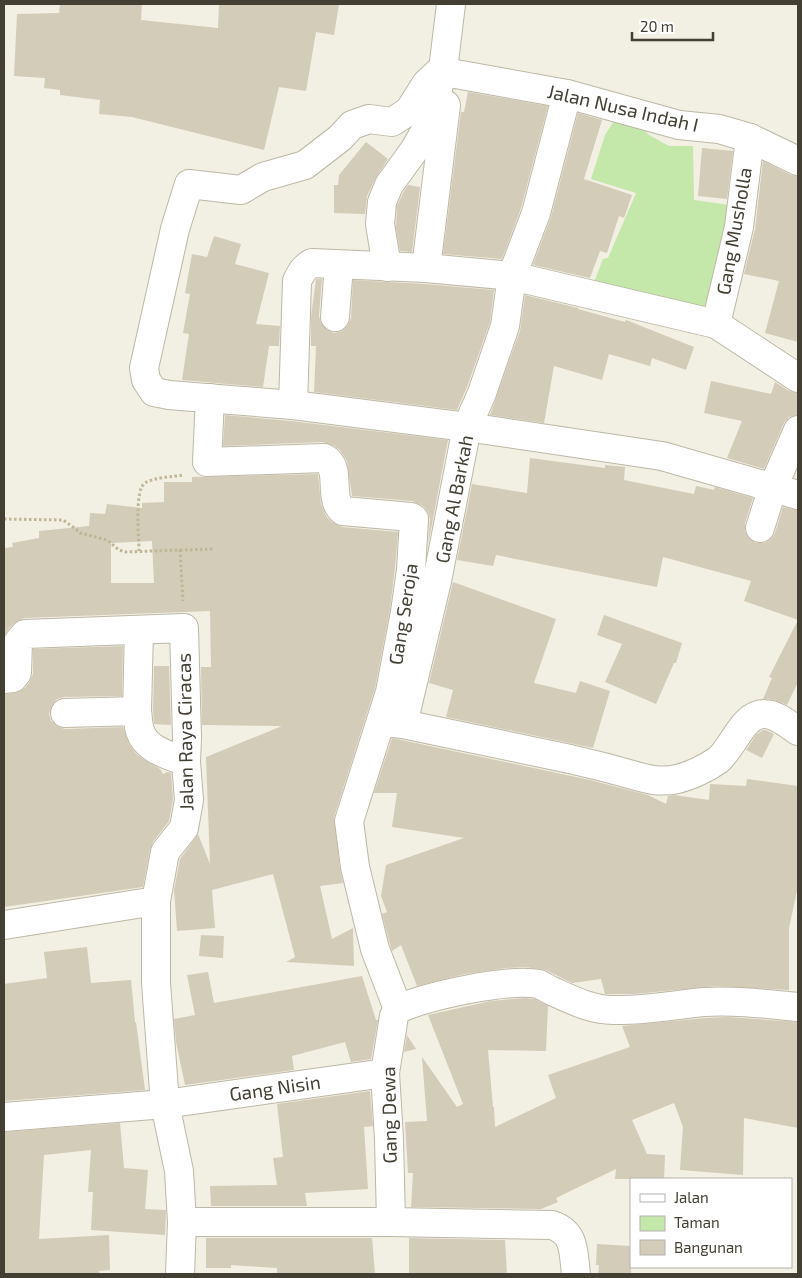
<svg xmlns="http://www.w3.org/2000/svg" width="802" height="1278" font-family="'Exo 2',sans-serif">
  <style>
    .green { fill: #c4e7aa }
    .building { fill: #d3ccb8; fill-rule: evenodd }
    .lines { fill: none; stroke-linecap: round; stroke-linejoin: round }
    .minor-casing { stroke: #bdb8a5; stroke-width: 30 }
    .path { stroke: #bfb696; stroke-width: 3; stroke-dasharray: 2.5 2.5; stroke-linecap: butt }
    .minor { stroke: #fff; stroke-width: 28 }
    .labels { text-anchor: middle; stroke-width: 4; stroke-linejoin: round; paint-order: stroke }
    .street-label { font-size: 19px; fill: #433f33; stroke: #fff }
  </style>
  <rect width="100%" height="100%" fill="#f2efe3"/>
  <!-- green -->
  <polygon class="green" points="618,115 634,120 649,135 669,146 693,146 694,200 736,206 713,319 591,290 603,259 608,258 636,193 591,179 605,135"/>
  <!-- building -->
  <g class="building">
    <polygon points="60,4 142,4 141,20 218,28 219,4 339,4 334,35 316,32 306,91 279,87 264,150 132,117 99,114 100,100 60,95 60,90 44,88 45,78 14,76 17,14 59,13"/>
    <polygon points="468,92 548,106 521,208 502,259 443,254 461,112 464,112"/>
    <polygon points="578,113 602,120 584,179 632,195 624,218 619,216 607,253 600,251 590,278 533,265 551,217"/>
    <polygon points="366,142 388,159 375,179 367,196 365,214 334,213 334,185 338,185 339,175"/>
    <polygon points="702,148 733,151 727,199 698,196"/>
    <polygon points="763,161 791,175 798,176 798,342 765,333 779,281 744,274 755,229"/>
    <polygon points="408,185 420,187 412,252 400,251 396,228 397,206 403,193"/>
    <polygon points="214,236 241,244 235,264 269,273 256,324 280,326 279,346 269,346 263,387 182,380 189,334 183,333 190,294 185,293 192,254 207,257"/>
    <polygon points="316,279 322,279 319,316 321,323 327,330 334,333 342,331 348,325 351,318 353,280 425,284 494,290 490,322 467,387 457,410 314,392 316,346 311,346 311,317"/>
    <polygon points="525,295 578,308 578,309 625,322 626,320 694,347 686,370 652,358 650,366 609,354 602,380 554,366 544,423 490,415 520,331"/>
    <polygon points="711,381 771,394 775,382 789,391 798,393 798,415 789,417 784,423 764,469 727,458 742,421 704,413"/>
    <polygon points="225,415 291,421 448,440 428,545 430,519 428,512 423,506 412,501 352,496 347,461 340,450 334,446 323,442 223,446"/>
    <polygon points="530,458 605,468 605,465 625,467 624,480 694,494 696,486 714,490 715,487 753,498 745,523 745,531 749,539 756,543 764,543 771,539 775,533 783,507 798,510 798,682 787,705 774,700 763,699 772,678 769,677 798,620 744,601 751,581 663,557 657,587 496,555 493,566 457,560 472,484 527,493"/>
    <path d="M318 474 321 504 326 516 332 522 342 527 398 532 395 568 390 609 375 688 334 817 340 869 343 883 320 886 332 939 353 928 354 966 286 962 295 957 273 874 212 890 215 928 177 931 174 890 180 859 198 834 210 864 206 757 282 726 202 725 201 667H211L210 611 24 618 13 624 6 632 4 638V548L13 547 12 543 39 538V531L89 526 90 513 105 514 107 504 142 508V503L164 502V482H192V477ZM152 541 154 583H111V543Z"/>
    <polygon points="453,582 556,619 534,683 576,693 580,681 610,691 593,748 446,717 453,690 429,683"/>
    <polygon points="604,615 682,643 676,663 674,663 656,704 605,682 622,644 597,635"/>
    <polygon points="123,646 122,696 64,697 57,699 52,705 49,714 51,721 57,726 65,729 123,727 129,744 137,755 160,769 163,774 168,772 171,773 173,799 169,821 153,842 150,849 143,887 4,907 4,694 15,693 25,688 29,683 33,674 33,649"/>
    <polygon points="154,666 169,666 171,725 154,724 153,710"/>
    <polygon points="763,730 766,730 774,734 762,758 746,750 756,735"/>
    <polygon points="392,738 590,780 648,795 666,804 668,796 674,795 709,800 710,784 746,786 747,779 798,786 798,886 789,928 789,990 716,986 635,994 605,994 601,979 572,983 546,970 525,967 506,968 465,974 417,986 401,945 392,951 390,944 382,914 387,912 381,896 386,865 464,838 392,827 397,793 374,793"/>
    <polygon points="201,935 224,936 223,958 199,956"/>
    <polygon points="87,947 91,983 131,980 135,1022 136,1022 145,1090 4,1101 4,984 47,978 44,952"/>
    <polygon points="208,972 214,1003 362,976 376,1020 378,1020 371,1059 351,1062 345,1042 292,1056 294,1070 185,1085 176,1042 174,1019 195,1015 187,975"/>
    <polygon points="525,998 535,999 548,1006 546,1051 488,1050 493,1107 494,1107 495,1127 556,1098 548,1075 630,1047 622,1026 705,1018 727,1017 798,1022 798,1128 744,1118 743,1175 680,1170 683,1127 674,1103 632,1120 647,1154 665,1155 664,1179 615,1179 616,1169 556,1198 558,1202 541,1209 411,1207 413,1173 408,1173 405,1122 427,1121 422,1057 457,1107 463,1104 428,1015 491,1001"/>
    <polygon points="407,1035 416,1049 404,1052"/>
    <polygon points="370,1091 373,1126 364,1127 368,1189 305,1193 307,1206 211,1206 210,1186 277,1185 273,1158 283,1157 277,1104"/>
    <polygon points="120,1123 124,1168 148,1170 145,1209 166,1210 165,1235 91,1230 93,1192 88,1192 91,1150 44,1155 39,1239 109,1235 110,1270 99,1271 100,1274 4,1274 4,1132"/>
    <polygon points="206,1238 372,1238 375,1274 277,1274 277,1268 231,1265 231,1268 206,1268"/>
    <polygon points="409,1238 505,1240 507,1274 409,1274"/>
    <polygon points="597,1244 631,1246 631,1274 598,1274 599,1265 596,1265"/>
  </g>
  <g class="lines">
    <!-- minor casing -->
    <g class="minor-casing">
      <g id="minor">
        <polyline points="444,67 426,84 409,111 392,122 369,119 352,125 340,138 305,165 263,177 241,190 189,184 175,229 144,368 146,380 154,392 169,395 293,405 467,427 662,456 798,495"/>
        <polyline points="443,70 450,73 567,94 679,125 719,129 750,138 798,161"/>
        <polyline points="387,267 380,224 382,202 389,185 415,149 428,126 443,70 451,4"/>
        <polyline points="426,268 446,105"/>
        <polyline points="335,317 339,265"/>
        <polyline points="716,324 739,227 750,138"/>
        <path d="M210 398 207 462 324 458C343 467 327 499 343 511L411 517 414 519 411 570 405 612 390 692 349 821 355 867 375 949 398 1009"/>
        <path d="M293 405 297 281C301 273 304 267 312 263L426 268 512 276 716 324 798 378"/>
        <polyline points="760,528 773,487 798,430"/>
        <polyline points="4,679 13,678 17,673 18,642 25,634 184,628 187,738 186,762 189,800 184,828 165,852 156,901 156,983 165,1104 385,1073"/>
        <polyline points="137,711 139,630"/>
        <path d="M65 713 137 711C138 717 138 725 140 731 146 750 169 755 186 762"/>
        <path d="M385 722 403 724C458 736 514 747 570 759 586 763 602 766 618 771 638 776 655 784 677 779 690 776 707 768 718 760 733 748 743 713 765 714 776 714 789 725 798 731"/>
        <polyline points="403,724 437,581 467,427 482,393 505,326 512,276 536,213 567,94"/>
        <polyline points="4,925 156,901"/>
        <polyline points="4,1117 165,1104 179,1171 182,1222"/>
        <path d="M391 1222 552 1225C576 1233 573 1253 576 1274"/>
        <path d="M180 1274 182 1222H391L389 1139 385 1073 394 1016 398 1009C427 996 508 978 539 984 543 986 548 989 552 991 572 1000 591 1010 613 1010 643 1011 673 1005 704 1002 735 1000 767 1004 798 1007"/>
      </g>
    </g>
    <!-- path -->
    <g class="path">
      <polyline points="4,519 63,520 76,529 80,533 107,540 119,550 126,552 180,550 183,601"/>
      <polyline points="180,550 214,549"/>
      <path d="M139 551C139 538 134 490 145 483 155 477 172 477 183 475"/>
    </g>
    <!-- minor -->
    <use href="#minor" class="minor"/>
  </g>
  <g class="labels">
    <!-- street labels -->
    <g class="street-label">
      <text transform="translate(623 108) rotate(13)" y="7">Jalan Nusa Indah I</text>
      <text transform="translate(734 231) rotate(-80)" y="7">Gang Musholla</text>
      <text transform="translate(454 499) rotate(-79)" y="7">Gang Al Barkah</text>
      <text transform="translate(403 614) rotate(-81)" y="7">Gang Seroja</text>
      <text transform="translate(185 732) rotate(-91)" y="7">Jalan Raya Ciracas</text>
      <text transform="translate(275 1088) rotate(-8)" y="7">Gang Nisin</text>
      <text transform="translate(389 1115) rotate(-91)" y="7">Gang Dewa</text>
    </g>
  </g>
  <!-- border -->
  <rect width="802" height="1278" fill="none" stroke="#433f33" stroke-width="10"/>
  <!-- legend -->
  <rect x="630" y="1178" width="162" height="90" fill="#ffffff" stroke="#b4b2ad"/>
  <rect x="640" y="1194" width="25" height="8" fill="#ffffff" stroke="#b4b2ad"/>
  <text x="674" y="1203" font-size="15" fill="#433f33">Jalan</text>
  <rect x="640" y="1216" width="25" height="15" fill="#c4e7aa" stroke="#b4b2ad"/>
  <text x="674" y="1228" font-size="15" fill="#433f33">Taman</text>
  <rect x="640" y="1240" width="25" height="15" fill="#d3ccb8" stroke="#b4b2ad"/>
  <text x="674" y="1253" font-size="15" fill="#433f33">Bangunan</text>
  <!-- scale -->
  <path d="M632 32v8h81v-8" fill="none" stroke="#433f33" stroke-width="2.5"/>
  <text x="640" y="32" font-size="15" fill="#433f33" stroke="#ffffff" stroke-width="4" paint-order="stroke">20 m</text>
</svg>
